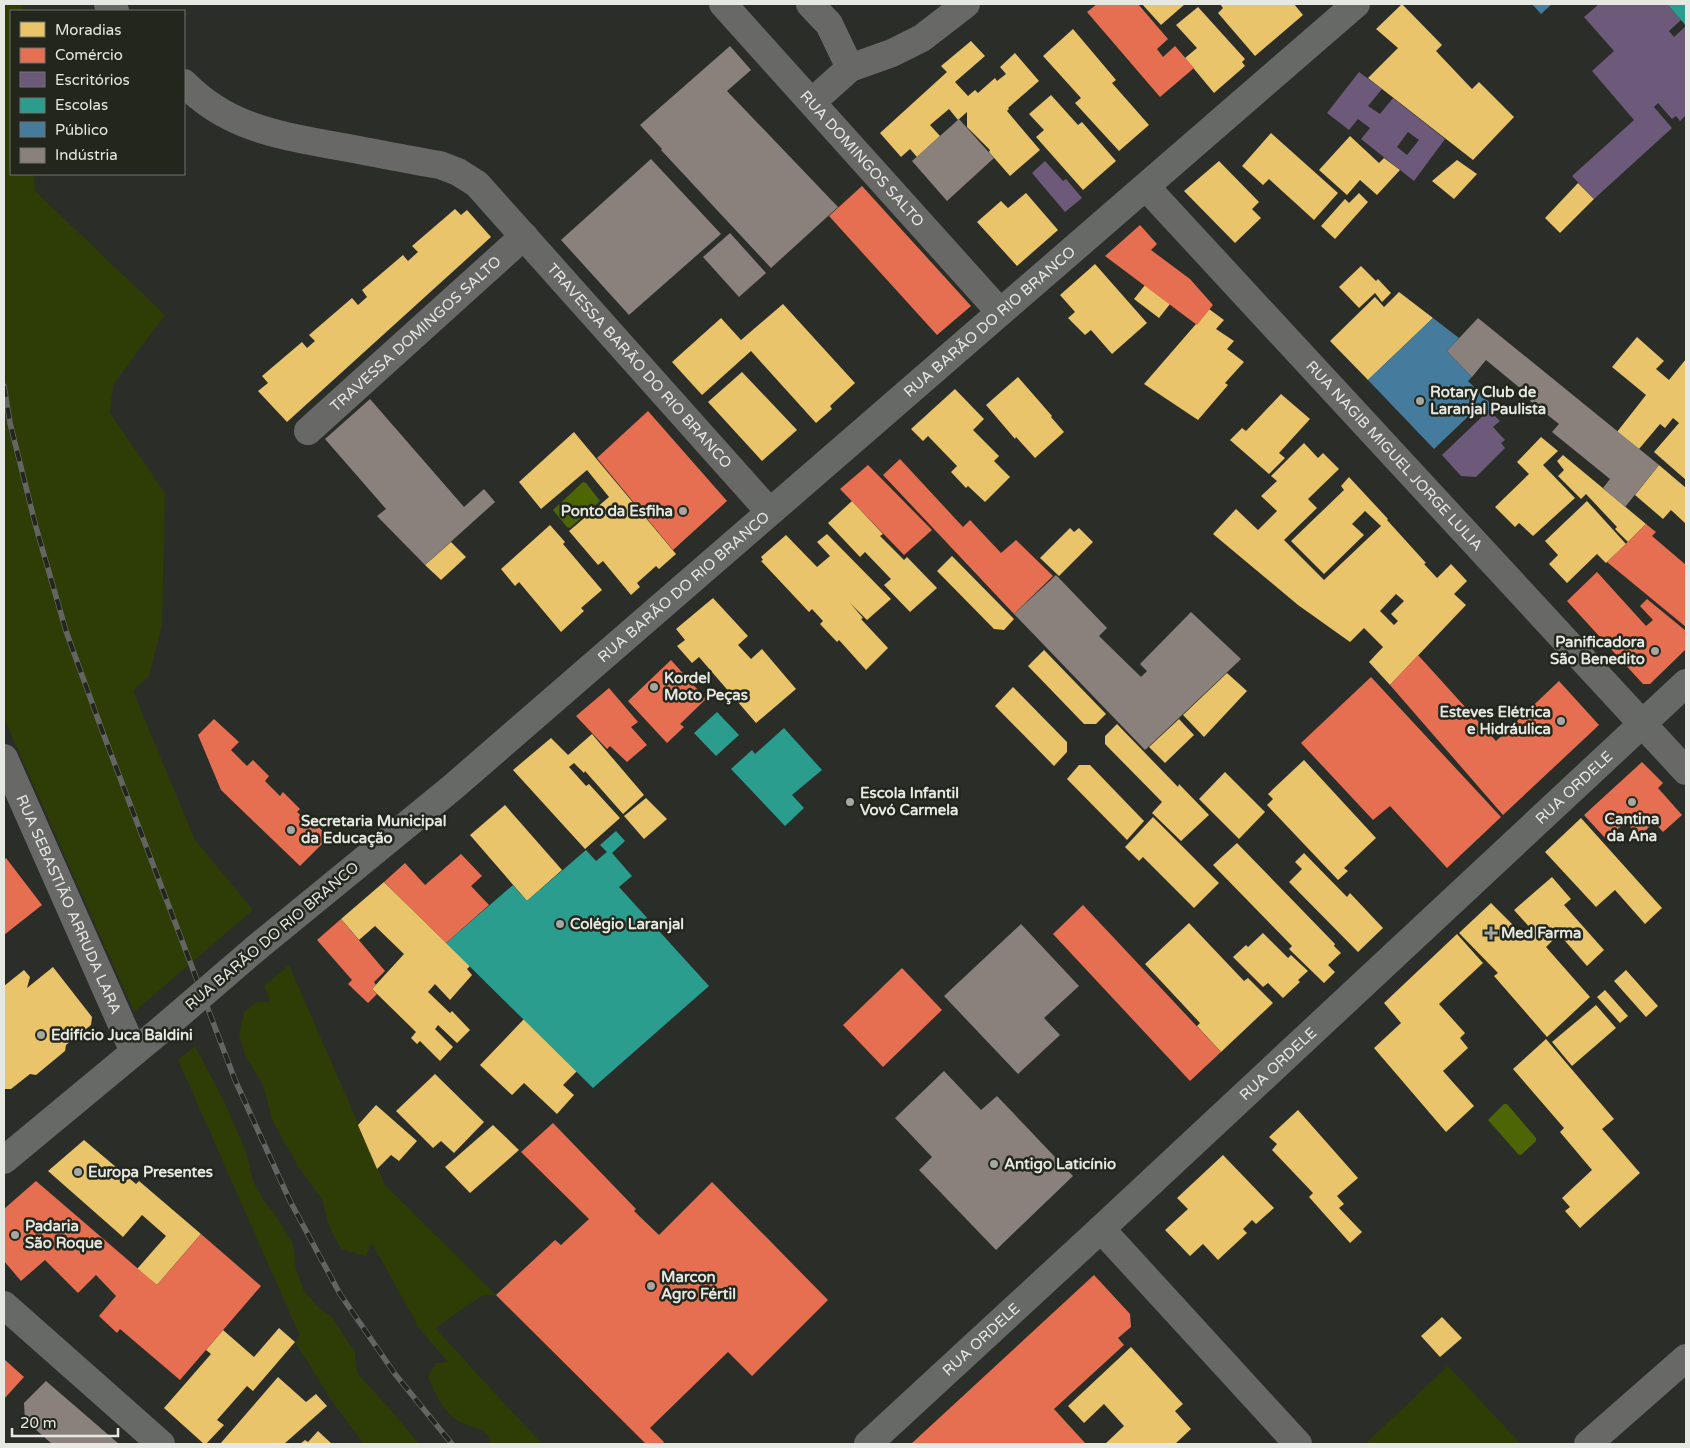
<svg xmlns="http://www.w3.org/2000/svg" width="1690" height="1448" font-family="'Varela Round',sans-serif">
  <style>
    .green { fill: #2e3d05 }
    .water { fill: #4e6506 }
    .homes { fill: #e9c46a; fill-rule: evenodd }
    .shops { fill: #e76f51 }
    .offices { fill: #6d597a; fill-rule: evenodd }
    .schools { fill: #2a9d8f }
    .public { fill: #457b9d }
    .industry { fill: #8a817c }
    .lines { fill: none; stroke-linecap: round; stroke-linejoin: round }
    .minor { stroke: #686967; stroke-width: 28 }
    .major { stroke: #676966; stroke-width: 28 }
    .rail-casing { stroke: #646562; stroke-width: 5.5 }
    .rail { stroke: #22261c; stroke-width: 4; stroke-dasharray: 11; stroke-linecap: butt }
    .major-bridge { stroke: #676966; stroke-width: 28 }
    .poi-dot { fill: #a5a7a1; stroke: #22261c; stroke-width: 2 }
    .labels { text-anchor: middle; stroke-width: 5; stroke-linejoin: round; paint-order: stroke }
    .street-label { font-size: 15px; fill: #e6e9e2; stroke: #22261c }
    .poi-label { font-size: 15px; font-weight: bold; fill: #e6e9e2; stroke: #22261c; text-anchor: start }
  </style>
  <rect width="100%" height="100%" fill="#2b2d28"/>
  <!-- green -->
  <g class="green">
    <polygon points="4,4 22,4 23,11 11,11 11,174 34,174 35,191 165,315 113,385 110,413 165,493 162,625 149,676 133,691 195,840 253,910 134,1012 4,718"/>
    <path d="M289 965 385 1185 496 1295H483L435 1328 542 1444H491C489 1427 470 1428 458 1421 442 1410 435 1394 428 1376L436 1363 448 1362 419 1328 372 1243 366 1256 341 1249 329 1226 322 1199 298 1166 273 1122 263 1085 246 1057 239 1036 244 1012 258 1002H271L264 986Z"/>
    <polygon points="195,1046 225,1103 247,1154 252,1179 263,1199 280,1222 293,1244 296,1270 304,1291 318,1307 332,1317 355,1352 357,1373 390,1409 419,1444 364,1444 332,1401 295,1342 300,1336 178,1060"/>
    <polygon points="1448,1366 1521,1444 1365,1444"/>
  </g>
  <!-- water -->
  <g class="water">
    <polygon points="583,482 586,483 600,501 570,528 567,527 553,510"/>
    <polygon points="1504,1104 1507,1104 1536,1138 1536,1141 1521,1155 1518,1154 1488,1120"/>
  </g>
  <!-- homes -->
  <g class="homes">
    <polygon points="1142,4 1185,4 1161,25"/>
    <polygon points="1220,4 1294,4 1303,15 1255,56 1218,13 1223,8"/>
    <polygon points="1402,4 1442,45 1436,51 1472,89 1479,82 1514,117 1473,160 1368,78 1398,48 1376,29"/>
    <polygon points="1198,7 1245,59 1242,62 1245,66 1214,93 1185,58 1197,48 1176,25"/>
    <polygon points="1073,29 1116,80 1112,83 1149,125 1119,151 1075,103 1081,98 1043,56"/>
    <polygon points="971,41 985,56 955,82 968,96 975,90 978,93 995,78 997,81 1006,74 1000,67 1015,53 1039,81 1008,108 1009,109 1007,111 1040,150 1010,176 989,152 990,150 967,127 967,112 958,120 949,109 930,125 940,136 917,157 910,149 901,157 880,133 947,72 941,66"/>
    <polygon points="1051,95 1078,125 1082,122 1116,161 1083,190 1036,137 1044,130 1029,114"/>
    <polygon points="1271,133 1338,193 1314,220 1269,179 1263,185 1242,166"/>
    <polygon points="1350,136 1379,163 1384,158 1400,170 1377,195 1360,180 1347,195 1319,170"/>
    <polygon points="1457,160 1477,174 1454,199 1432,181"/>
    <polygon points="1219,161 1259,202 1252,209 1261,218 1235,243 1184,191"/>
    <polygon points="1578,183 1594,199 1560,233 1545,218"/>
    <polygon points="1026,193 1058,230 1017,266 977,222 1001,201 1008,208"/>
    <polygon points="1359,193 1368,202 1335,239 1321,226 1345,199 1349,203"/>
    <polygon points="455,209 461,215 467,210 491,237 287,422 258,391 268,383 262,376 302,342 307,348 315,341 309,335 352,298 358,305 367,297 362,290 403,255 408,261 418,252 412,246"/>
    <polygon points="1095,264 1147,323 1112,354 1091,330 1085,335 1068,318 1075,312 1060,295"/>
    <polygon points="1361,266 1376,281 1378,279 1391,293 1382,302 1375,293 1359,308 1339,287"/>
    <polygon points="1145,285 1170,304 1159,318 1134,299"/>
    <polygon points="1399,292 1433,318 1368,380 1330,341 1375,297 1384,307"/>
    <polygon points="783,304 855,383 830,406 832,409 816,423 751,351 702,395 672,362 721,318 741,340"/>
    <polygon points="1209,309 1224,320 1216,329 1234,341 1227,349 1244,362 1225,383 1228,385 1198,420 1144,384"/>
    <polygon points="1637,337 1664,361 1656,369 1669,380 1686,359 1686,480 1654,452 1679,423 1673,418 1665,428 1660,424 1639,449 1617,432 1646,395 1612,367"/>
    <polygon points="742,372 797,430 762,461 708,402"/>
    <polygon points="1018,377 1052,416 1051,417 1064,432 1035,458 1016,437 1015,439 986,405"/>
    <polygon points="955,389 984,419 973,430 999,456 994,461 1010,477 985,502 968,486 966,488 951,472 957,466 928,436 923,441 911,429"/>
    <polygon points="1281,394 1310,419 1279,453 1285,458 1269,474 1230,440 1242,428 1246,431"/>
    <polygon points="574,432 676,554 659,569 656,566 637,583 640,587 631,595 603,561 598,565 569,531 609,497 587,470 541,509 519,482"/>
    <polygon points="1541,437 1558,451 1543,465 1575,498 1533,536 1519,523 1515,527 1495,507 1529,474 1517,462"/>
    <path d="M1304 443 1318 458 1323 453 1339 469 1308 499 1317 508 1284 540 1324 580 1381 526 1365 511 1352 524 1364 535 1324 574 1291 541 1344 490 1341 486 1349 477 1388 519 1387 520 1426 563 1424 564 1437 578 1451 564 1467 581 1454 594 1466 605 1390 685 1369 662 1383 647 1364 628 1350 642 1298 605 1213 534 1236 509 1258 530 1277 511 1261 496 1277 481 1271 476ZM1396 594 1404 601 1391 614 1398 621 1394 625 1380 611Z"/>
    <polygon points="1563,455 1646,524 1628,542 1615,529 1617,527 1586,494 1581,499 1558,476 1564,470 1557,461"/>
    <polygon points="1659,465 1686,488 1686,524 1671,510 1663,519 1635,495"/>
    <polygon points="852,501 883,534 880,536 904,560 907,557 937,588 910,612 884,585 891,579 865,552 860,557 828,523"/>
    <polygon points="1587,501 1626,544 1606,563 1597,554 1567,583 1549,564 1558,555 1545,541"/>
    <polygon points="550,525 565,542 563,544 602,590 581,608 584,611 561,632 519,582 515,586 501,569"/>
    <polygon points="1070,528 1074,532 1079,528 1093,542 1059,576 1040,558"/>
    <polygon points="827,534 891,599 867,620 850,603 863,618 861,619 888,648 866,670 839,640 837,642 820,624 823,621 812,609 809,612 761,561 763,560 761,557 786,535 817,567 830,556 817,542"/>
    <polygon points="451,542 466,557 441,580 425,565"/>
    <polygon points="952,556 1014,619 1004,630 994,629 937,571"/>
    <polygon points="713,598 748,636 738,645 751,659 762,649 796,689 756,723 699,657 692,663 677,646 685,640 676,629"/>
    <polygon points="1044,650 1106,714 1096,724 1084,724 1028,666"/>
    <polygon points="1227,673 1247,691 1204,737 1183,715"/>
    <polygon points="1013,687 1067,742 1067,752 1054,766 995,706"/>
    <polygon points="1179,719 1194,735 1165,763 1149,747"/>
    <polygon points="1117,724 1178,787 1179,784 1209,815 1181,841 1152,813 1162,802 1105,744 1105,736"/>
    <polygon points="592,734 644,795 623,814 585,771 584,773 574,763 569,767 586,786 589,784 620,818 585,849 513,770 551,738 568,755"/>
    <polygon points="1304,760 1376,838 1344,868 1348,871 1338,880 1267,805 1273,799 1268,794"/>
    <polygon points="1079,765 1090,765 1144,821 1127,840 1067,779"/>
    <polygon points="1225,772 1265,812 1239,839 1199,799"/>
    <polygon points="646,798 667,819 644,839 624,816"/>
    <polygon points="505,805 562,870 527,901 470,835"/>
    <polygon points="1153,817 1219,883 1194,908 1143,857 1139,861 1125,847"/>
    <polygon points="1581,818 1662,908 1645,924 1615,890 1596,907 1545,852"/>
    <polygon points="1237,843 1335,944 1334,946 1341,953 1328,965 1335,972 1324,983 1289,949 1292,946 1213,865"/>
    <polygon points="1304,853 1347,897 1350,893 1383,928 1358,952 1289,882 1302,869 1295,862"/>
    <polygon points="1552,877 1571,899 1564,905 1604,950 1587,966 1559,934 1546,947 1590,997 1547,1037 1494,976 1498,973 1459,933 1491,903 1525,937 1532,930 1514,910"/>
    <polygon points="384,882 470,966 467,969 472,975 450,1000 435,984 428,992 450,1013 452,1011 470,1030 457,1043 438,1025 436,1028 435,1029 453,1047 440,1061 420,1041 417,1044 411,1038 416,1032 372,989 404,954 375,926 359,940 341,919"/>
    <polygon points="1189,923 1244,981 1248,978 1273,1003 1221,1052 1197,1026 1200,1023 1145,964"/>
    <polygon points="1263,933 1288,958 1291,955 1308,971 1298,980 1300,982 1283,998 1268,983 1263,987 1233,957 1246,945 1248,947"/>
    <polygon points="1457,934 1483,963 1439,1004 1465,1033 1460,1038 1468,1048 1443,1071 1474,1106 1446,1132 1374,1048 1401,1023 1384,1003"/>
    <polygon points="53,967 92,1017 91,1025 66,1045 65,1051 36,1075 30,1074 11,1089 4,1089 4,986 24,970 30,977 27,988"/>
    <polygon points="1626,970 1658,1006 1646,1017 1614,981"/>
    <polygon points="1605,990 1628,1016 1620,1023 1597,997"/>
    <polygon points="1596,1005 1616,1028 1572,1066 1552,1042"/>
    <polygon points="524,1019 577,1071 563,1085 574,1095 557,1114 524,1083 512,1095 480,1065"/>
    <polygon points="1546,1039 1614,1119 1602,1129 1640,1173 1580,1228 1565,1211 1570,1207 1562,1198 1592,1170 1560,1132 1564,1128 1513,1069"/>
    <polygon points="435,1074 484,1122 454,1153 441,1141 433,1148 396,1111"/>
    <polygon points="376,1105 417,1141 399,1161 391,1155 377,1169 358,1125"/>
    <polygon points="1298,1110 1358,1178 1337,1196 1344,1204 1339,1208 1362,1232 1350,1243 1309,1197 1313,1193 1272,1150 1277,1144 1269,1137"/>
    <polygon points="493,1125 519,1150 470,1193 445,1167"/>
    <polygon points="84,1140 136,1184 139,1181 201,1234 157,1285 137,1269 166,1236 142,1215 123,1237 48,1171"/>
    <polygon points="1223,1155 1274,1208 1256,1224 1252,1220 1243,1229 1247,1233 1218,1260 1203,1244 1190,1256 1165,1230 1188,1209 1177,1198"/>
    <polygon points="1442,1317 1462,1338 1440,1357 1421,1336"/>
    <polygon points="279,1328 295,1342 253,1391 247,1386 217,1420 224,1425 206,1444 204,1444 164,1408 211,1354 206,1350 223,1330 254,1357"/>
    <polygon points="1131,1347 1183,1404 1175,1411 1191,1429 1175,1444 1105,1444 1124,1426 1104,1404 1084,1423 1068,1406"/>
    <polygon points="278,1377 306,1402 316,1394 327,1406 284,1444 220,1444"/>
    <polygon points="318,1431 332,1444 300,1444 305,1440 308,1442"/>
  </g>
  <!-- shops -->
  <g class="shops">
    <polygon points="1097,4 1138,4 1168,39 1157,49 1163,57 1175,46 1194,68 1160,97 1087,12"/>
    <polygon points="862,186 971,306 937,335 829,216"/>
    <polygon points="1140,225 1157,244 1151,250 1190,279 1213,305 1197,325 1105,256"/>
    <polygon points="648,411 727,501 673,550 597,458"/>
    <polygon points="900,459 963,527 970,520 1001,553 1016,540 1053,576 1014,614 883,475"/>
    <polygon points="868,465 932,530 904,555 840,489"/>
    <polygon points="1646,524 1656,532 1652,536 1686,565 1686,627 1607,562"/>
    <polygon points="1597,572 1646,626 1653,620 1640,606 1647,599 1686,631 1686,649 1650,684 1643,684 1567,601"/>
    <polygon points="1418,655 1496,741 1559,681 1599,725 1503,815 1390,685"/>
    <polygon points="671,660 706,699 680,724 684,727 667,743 628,701"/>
    <polygon points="1371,677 1501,817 1447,868 1390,806 1373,820 1301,743"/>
    <polygon points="609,688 638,722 631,727 647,745 627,762 610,746 607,749 576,716"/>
    <polygon points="214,719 239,742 231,750 247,766 253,760 269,776 265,781 280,796 283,792 300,809 297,812 307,821 309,818 329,837 300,866 221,790 198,735"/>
    <polygon points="1642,762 1663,783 1658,788 1682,815 1663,832 1654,822 1639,837 1626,822 1606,839 1584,815"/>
    <polygon points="461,854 482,876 471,886 489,905 446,943 384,882 405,863 425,885"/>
    <polygon points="6,858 42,905 4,935 4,860"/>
    <polygon points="1083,905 1221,1052 1190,1081 1053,934"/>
    <polygon points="341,919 385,971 374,982 376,985 372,989 377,994 368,1003 348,984 352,980 317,940"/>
    <polygon points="902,968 942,1010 883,1067 843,1025"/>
    <polygon points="553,1123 636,1209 634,1211 659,1235 712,1182 828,1300 752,1376 728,1352 650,1428 664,1442 662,1444 646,1444 496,1295 555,1240 561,1245 589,1219 521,1152"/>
    <polygon points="36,1181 157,1285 201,1234 261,1286 180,1380 120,1329 117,1333 99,1316 116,1296 96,1275 78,1293 45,1260 21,1281 4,1261 4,1209"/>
    <polygon points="1094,1275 1130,1314 1131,1327 1118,1338 1124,1345 1054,1409 1086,1444 911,1444"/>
    <polygon points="4,1359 24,1377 4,1399"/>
  </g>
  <!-- offices -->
  <g class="offices">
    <polygon points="1599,4 1667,4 1681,20 1669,31 1674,37 1686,26 1686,115 1680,121 1676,116 1672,119 1658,103 1654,107 1672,128 1594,199 1572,176 1634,120 1592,71 1614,51 1584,17"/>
    <path d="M1359 72 1382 89 1368 106 1380 114 1393 98 1445 139 1414 181 1361 139 1370 128 1358 119 1349 130 1327 113ZM1408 132 1419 140 1407 155 1397 147Z"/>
    <polygon points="1045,161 1063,181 1066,179 1082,198 1065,212 1032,173"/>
    <polygon points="1489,410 1500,421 1493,427 1505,440 1501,443 1505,448 1476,477 1461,476 1442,455"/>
  </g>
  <!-- schools -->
  <g class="schools">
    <polygon points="1667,4 1686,4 1686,26 1681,20"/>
    <polygon points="717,712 739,735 716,756 694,733"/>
    <polygon points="784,728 822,770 792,795 804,808 785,826 731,769 752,750 755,754"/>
    <polygon points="616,831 625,841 612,853 632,876 619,887 709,986 593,1088 446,943 513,885 527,901 586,850 596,861 607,852 600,845"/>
  </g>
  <!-- public -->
  <g class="public">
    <polygon points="1532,4 1552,4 1541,14"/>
    <polygon points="1433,318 1459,338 1447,351 1472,377 1468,381 1493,406 1483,416 1476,409 1434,449 1368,380"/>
  </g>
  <!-- industry -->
  <g class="industry">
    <polygon points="730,46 751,70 727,91 838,207 771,268 661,150 662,149 640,125"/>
    <polygon points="959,119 994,158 947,201 912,161"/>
    <polygon points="651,159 721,234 629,315 561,240"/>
    <polygon points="730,233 766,273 739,297 703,257"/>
    <polygon points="1478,318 1659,465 1625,507 1603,488 1610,479 1552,432 1559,424 1530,401 1532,398 1486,360 1472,377 1447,351"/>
    <polygon points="370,399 464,507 484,489 495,502 425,565 377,516 386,509 325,439"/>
    <polygon points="1056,575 1107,628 1099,636 1141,677 1147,671 1140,664 1191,612 1241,659 1145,750 1014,614"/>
    <polygon points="1021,924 1079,986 1044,1018 1060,1035 1018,1074 944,996"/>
    <polygon points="944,1071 981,1110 997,1096 1073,1176 996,1250 919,1170 932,1157 895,1118"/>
    <polygon points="46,1381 119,1444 52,1444 25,1420 24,1403"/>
  </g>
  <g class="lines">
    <!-- minor -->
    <g class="minor">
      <polyline points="108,4 115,11"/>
      <path id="s1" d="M723 4 1000 312"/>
      <polyline points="810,4 829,24 850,68"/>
      <path id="s2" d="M184 83C228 128 278 135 337 146 371 152 405 159 440 165L458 172 477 184 769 511"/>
      <polyline points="812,102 850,68 892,53 922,38 966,4"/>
      <path id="s3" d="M1146 187 1686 771"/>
      <path id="s4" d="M308 431 524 236"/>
      <path id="s5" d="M4 758 134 1052"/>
      <polyline points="1101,1229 1298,1444"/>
      <polyline points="1588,1444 1686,1358"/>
    </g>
    <!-- major -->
    <g class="major">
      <path id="s6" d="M255 949 453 787 1356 4"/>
      <polyline points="4,1160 162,1029"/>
      <polyline points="4,1305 161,1444"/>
      <path id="s7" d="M868 1444 1101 1229 1686 683"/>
    </g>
    <!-- rail casing -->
    <g class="rail-casing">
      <polyline id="rail" points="4,386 10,423 36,527 66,631 103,733 235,1080 290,1201 340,1294 395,1374 452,1444"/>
    </g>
    <!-- rail -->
    <use href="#rail" class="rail"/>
    <!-- major-bridge -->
    <polyline class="major-bridge" points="162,1029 255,949"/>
  </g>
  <!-- markers -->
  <g class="poi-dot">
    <circle cx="1420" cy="401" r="5"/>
    <circle cx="683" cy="511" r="5"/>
    <circle cx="1655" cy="651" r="5"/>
    <circle cx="654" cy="687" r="5"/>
    <circle cx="1561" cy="721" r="5"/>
    <circle cx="850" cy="802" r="5"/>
    <circle cx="1632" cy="802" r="5"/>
    <circle cx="291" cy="830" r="5"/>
    <circle cx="560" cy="924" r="5"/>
    <path d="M1488.5 925.5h5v5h5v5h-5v5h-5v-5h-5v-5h5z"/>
    <circle cx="41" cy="1035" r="5"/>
    <circle cx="994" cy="1164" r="5"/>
    <circle cx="78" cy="1172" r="5"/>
    <circle cx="15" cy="1235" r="5"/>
    <circle cx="651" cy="1286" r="5"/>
  </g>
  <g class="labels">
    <!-- street labels -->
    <g class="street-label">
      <text dy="5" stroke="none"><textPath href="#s1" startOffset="208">RUA DOMINGOS SALTO</textPath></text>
      <text dy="5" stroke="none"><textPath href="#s6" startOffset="966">RUA BARÃO DO RIO BRANCO</textPath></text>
      <text dy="5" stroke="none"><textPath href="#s4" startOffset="145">TRAVESSA DOMINGOS SALTO</textPath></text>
      <text dy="5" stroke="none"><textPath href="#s2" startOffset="559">TRAVESSA BARÃO DO RIO BRANCO</textPath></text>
      <text dy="5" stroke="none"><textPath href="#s3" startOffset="366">RUA NAGIB MIGUEL JORGE LULIA</textPath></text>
      <text dy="5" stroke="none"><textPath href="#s6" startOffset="561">RUA BARÃO DO RIO BRANCO</textPath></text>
      <text dy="5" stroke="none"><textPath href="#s7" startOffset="964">RUA ORDELE</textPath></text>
      <text dy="5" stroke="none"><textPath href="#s5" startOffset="160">RUA SEBASTIÃO ARRUDA LARA</textPath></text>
      <text transform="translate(272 936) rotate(-40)" y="5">RUA BARÃO DO RIO BRANCO</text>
      <text dy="5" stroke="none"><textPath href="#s7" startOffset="559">RUA ORDELE</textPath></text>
      <text dy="5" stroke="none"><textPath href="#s7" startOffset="154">RUA ORDELE</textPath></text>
    </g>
    <!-- poi labels -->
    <g class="poi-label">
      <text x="1430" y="397">Rotary Club de<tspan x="1430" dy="17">Laranjal Paulista</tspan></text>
      <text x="673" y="516" text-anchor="end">Ponto da Esfiha</text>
      <text x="1645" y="647" text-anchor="end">Panificadora<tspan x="1645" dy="17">São Benedito</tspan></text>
      <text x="664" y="683">Kordel<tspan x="664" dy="17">Moto Peças</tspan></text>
      <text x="1551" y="717" text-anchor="end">Esteves Elétrica<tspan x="1551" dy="17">e Hidráulica</tspan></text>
      <text x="860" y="798">Escola Infantil<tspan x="860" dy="17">Vovó Carmela</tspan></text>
      <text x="1632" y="824" text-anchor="middle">Cantina<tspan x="1632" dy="17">da Ana</tspan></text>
      <text x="301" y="826">Secretaria Municipal<tspan x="301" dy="17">da Educação</tspan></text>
      <text x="570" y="929">Colégio Laranjal</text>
      <text x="1501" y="938">Med Farma</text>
      <text x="51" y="1040">Edifício Juca Baldini</text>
      <text x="1004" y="1169">Antigo Laticínio</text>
      <text x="88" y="1177">Europa Presentes</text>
      <text x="25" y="1231">Padaria<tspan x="25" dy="17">São Roque</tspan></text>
      <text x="661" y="1282">Marcon<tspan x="661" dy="17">Agro Fértil</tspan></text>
    </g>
  </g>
  <!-- border -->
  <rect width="1690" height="1448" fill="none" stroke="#e6e9e2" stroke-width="10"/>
  <!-- legend -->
  <rect x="10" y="10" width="175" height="165" fill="#22261c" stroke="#70746b"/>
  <rect x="20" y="22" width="25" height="15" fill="#e9c46a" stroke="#70746b"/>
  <text x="55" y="35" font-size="15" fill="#e6e9e2">Moradias</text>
  <rect x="20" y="48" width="25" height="15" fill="#e76f51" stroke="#70746b"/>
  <text x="55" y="60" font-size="15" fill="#e6e9e2">Comércio</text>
  <rect x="20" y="72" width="25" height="15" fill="#6d597a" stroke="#70746b"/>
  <text x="55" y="85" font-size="15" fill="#e6e9e2">Escritórios</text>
  <rect x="20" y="98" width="25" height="15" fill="#2a9d8f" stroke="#70746b"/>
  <text x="55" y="110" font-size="15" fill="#e6e9e2">Escolas</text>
  <rect x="20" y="122" width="25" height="15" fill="#457b9d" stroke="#70746b"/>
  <text x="55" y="135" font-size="15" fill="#e6e9e2">Público</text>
  <rect x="20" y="148" width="25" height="15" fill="#8a817c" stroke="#70746b"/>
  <text x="55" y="160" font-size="15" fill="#e6e9e2">Indústria</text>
  <!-- scale -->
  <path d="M12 1428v8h106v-8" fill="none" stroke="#e6e9e2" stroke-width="2.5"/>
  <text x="20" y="1428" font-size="15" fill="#e6e9e2" stroke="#22261c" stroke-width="4" paint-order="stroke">20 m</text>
</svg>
